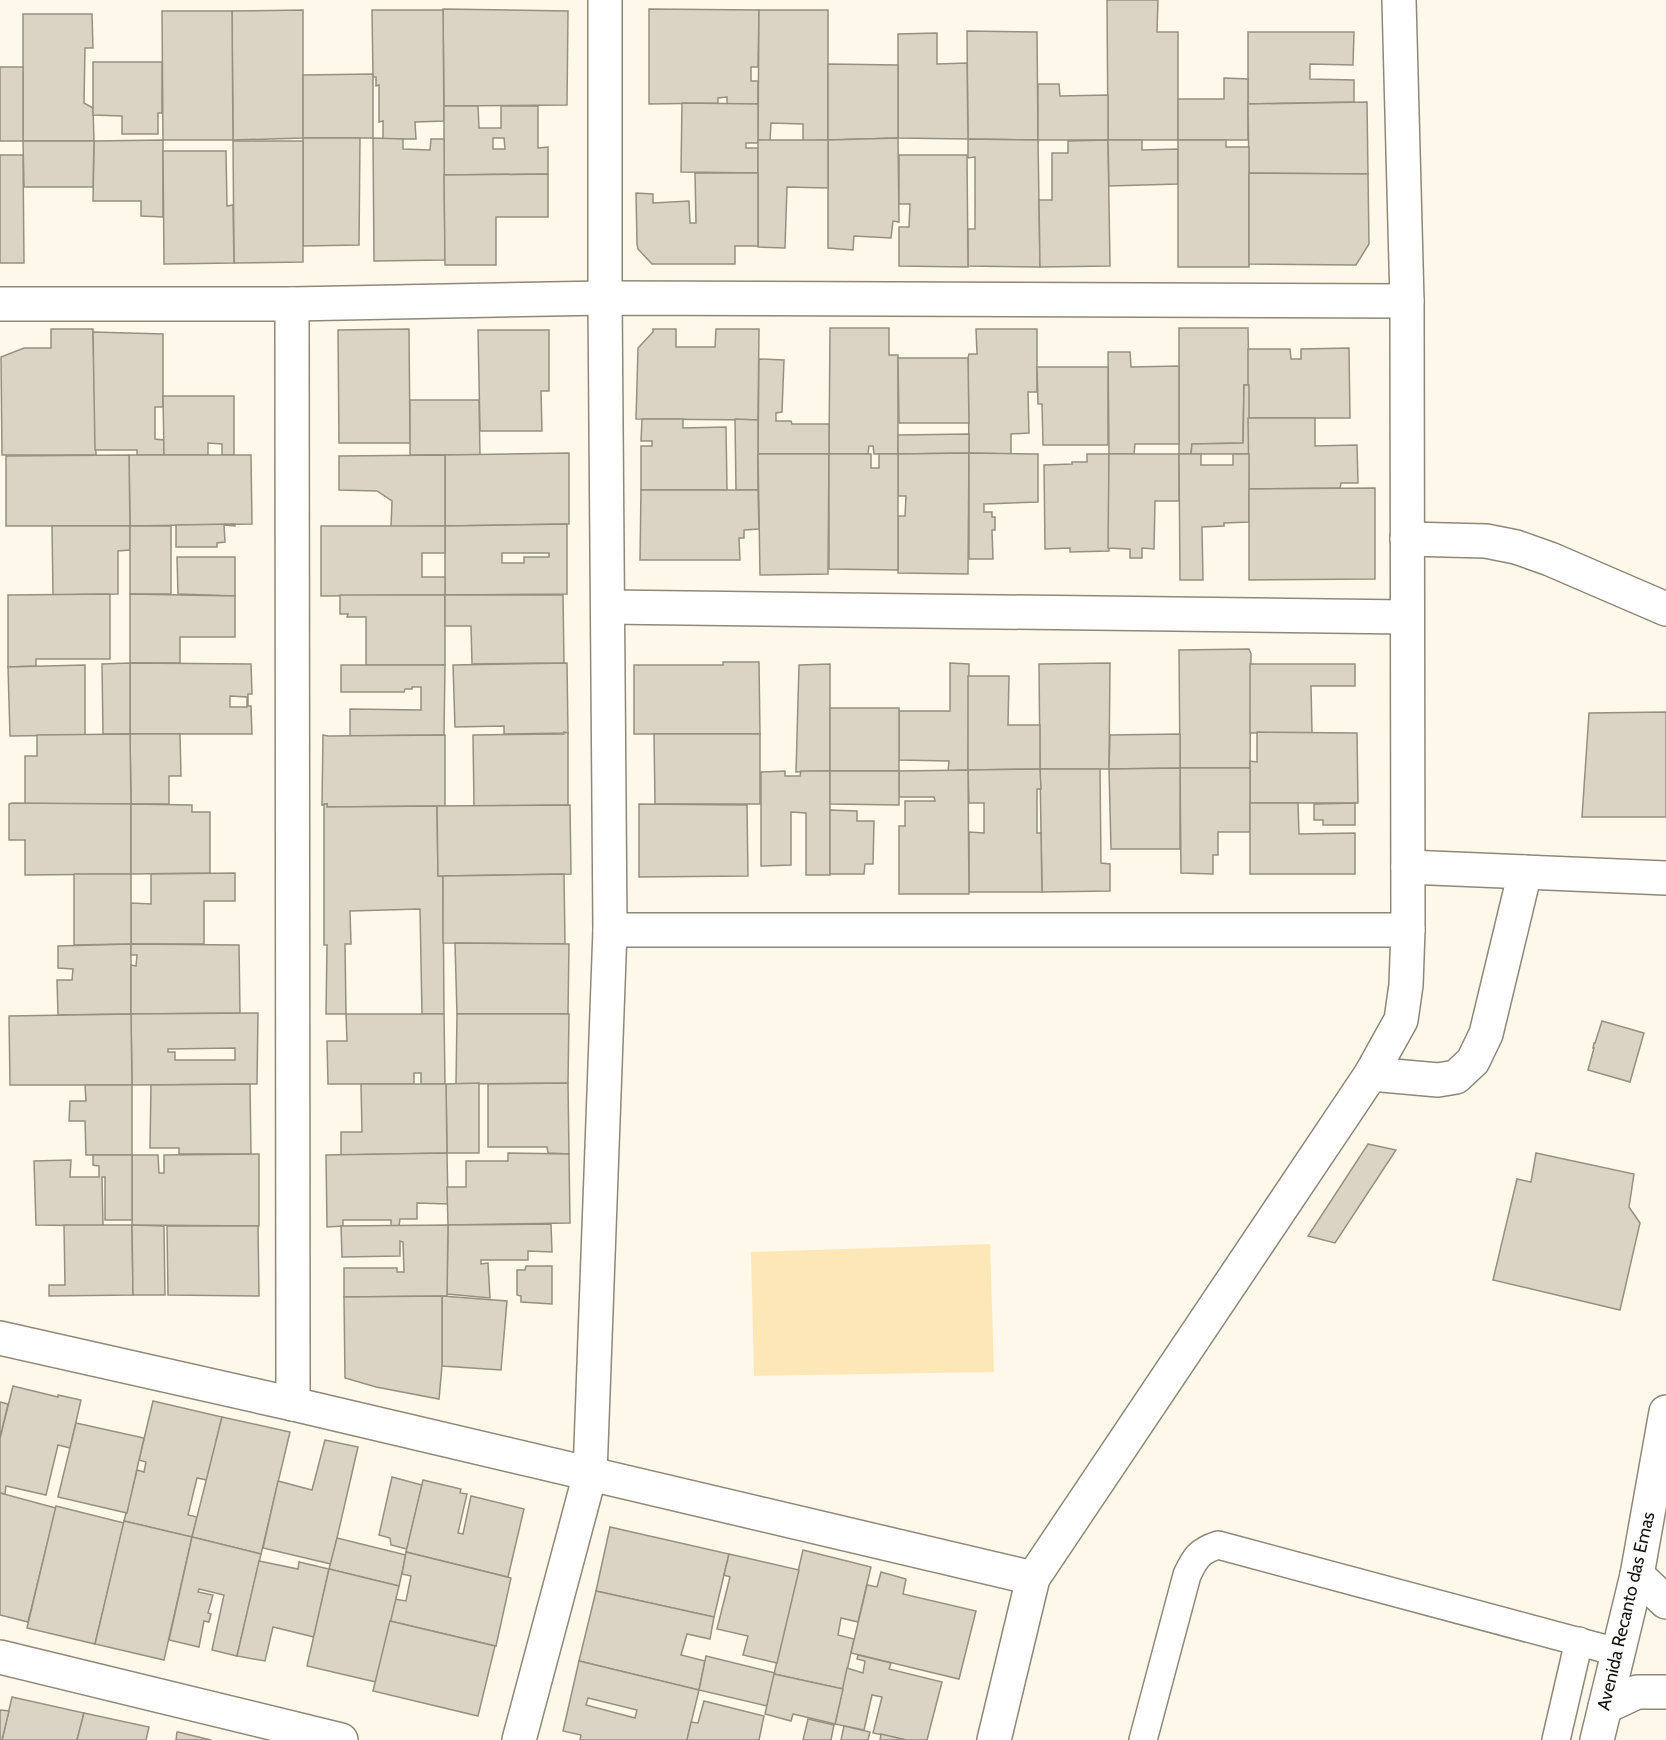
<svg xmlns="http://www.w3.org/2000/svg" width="1666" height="1740" font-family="Cabin,sans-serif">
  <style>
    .green { fill: #fee7b6 }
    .building { fill: #dbd3c3; stroke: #979080; stroke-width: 1.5; fill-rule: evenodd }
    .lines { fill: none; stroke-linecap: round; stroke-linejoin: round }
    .lane-casing { stroke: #8f8879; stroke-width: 30 }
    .street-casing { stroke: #8f8879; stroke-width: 36 }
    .secondary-casing { stroke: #8f8879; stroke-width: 36 }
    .lane { stroke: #fff; stroke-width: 27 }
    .street { stroke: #fff; stroke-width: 33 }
    .secondary { stroke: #fff; stroke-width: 33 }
    .labels { text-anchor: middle; stroke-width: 4.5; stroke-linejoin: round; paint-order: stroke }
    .street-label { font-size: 18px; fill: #17140e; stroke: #fff }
  </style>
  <rect width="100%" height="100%" fill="#fef8eb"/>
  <!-- green -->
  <polygon class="green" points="990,1244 994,1372 754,1376 751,1252"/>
  <!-- building -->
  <g class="building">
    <polygon points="1107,0 1158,0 1157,32 1178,32 1178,140 1108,140"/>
    <polygon points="443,9 568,11 567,105 444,106"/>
    <polygon points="649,9 759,10 758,67 751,67 751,81 758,81 758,104 727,104 727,97 718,98 718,103 649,104"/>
    <polygon points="303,10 303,138 233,140 232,11"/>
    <polygon points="372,10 443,10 444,121 415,122 416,139 383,139 383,121 379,122 379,85 376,86 376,77 373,77"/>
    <polygon points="759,10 828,10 828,140 803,141 803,124 771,123 770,141 758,140"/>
    <polygon points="162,11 232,11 233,140 163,140"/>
    <polygon points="23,14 92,14 93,48 85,48 84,103 93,108 94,141 23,141"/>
    <polygon points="967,31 1037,32 1038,140 968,139"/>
    <polygon points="1248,32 1354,32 1353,65 1310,64 1310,79 1354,80 1354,102 1248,104"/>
    <polygon points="937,33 937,64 967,63 968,139 898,138 898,34"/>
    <polygon points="93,62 162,62 162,113 158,113 158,134 122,134 122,116 93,115"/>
    <polygon points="828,64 898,65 898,138 828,140"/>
    <rect x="0" y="67" width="23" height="74"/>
    <polygon points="373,74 373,138 303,138 303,75"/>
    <polygon points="1224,78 1248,79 1248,140 1178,140 1178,99 1224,99"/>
    <polygon points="1038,84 1059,84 1060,96 1108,95 1108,140 1038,140"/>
    <polygon points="1367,102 1368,174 1249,173 1248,104"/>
    <polygon points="682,103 758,104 758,143 746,143 746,148 758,148 758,173 681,172"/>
    <path d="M444 106H478L479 128H501V106H538V148L548 147V174L444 175ZM493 138H504L505 149H493Z"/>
    <polygon points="303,138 360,138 359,245 303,246"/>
    <polygon points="373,138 403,139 403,149 430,150 431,139 444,139 445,260 374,261"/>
    <polygon points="898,138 899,222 893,221 891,238 854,236 853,250 828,248 828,140"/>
    <polygon points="968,139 1038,140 1040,267 968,266 968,229 975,229 975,157 968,158"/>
    <polygon points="163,140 163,217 141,216 141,201 93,201 94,141"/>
    <polygon points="758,140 828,140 828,188 787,187 785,248 758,247"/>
    <polygon points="1108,140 1110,266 1040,267 1039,200 1052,200 1052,153 1068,153 1068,141"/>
    <polygon points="1108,140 1142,140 1142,150 1178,149 1178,184 1109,186"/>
    <polygon points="1178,140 1226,140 1226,147 1249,147 1249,267 1178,267"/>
    <polygon points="23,141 94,141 93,187 24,187"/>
    <polygon points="233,141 303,141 303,262 234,263"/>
    <polygon points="163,151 226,151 227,206 233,205 234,263 164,264"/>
    <polygon points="0,155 23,155 24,263 0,263"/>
    <polygon points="899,155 967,155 968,267 899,266 899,227 909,227 910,204 899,204"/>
    <polygon points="695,173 758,173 758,246 735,246 735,264 652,264 638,249 637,244 636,193 653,194 653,203 689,201 690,223 696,223"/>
    <polygon points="1249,173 1368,174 1369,244 1356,265 1249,264"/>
    <polygon points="548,174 548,217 496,217 496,265 445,265 444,175"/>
    <polygon points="830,328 889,328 889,355 898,355 898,454 874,454 873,446 869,446 868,454 829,454"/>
    <polygon points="1179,328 1248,328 1249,385 1244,385 1243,443 1192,444 1191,454 1179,454"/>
    <polygon points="51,329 93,329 96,455 2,455 1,357 24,348 51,348"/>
    <polygon points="409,329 410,443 339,443 338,330"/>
    <polygon points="653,329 676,329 676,347 715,347 716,329 759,329 758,420 636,419 638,348 653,332"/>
    <polygon points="976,329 1037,329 1037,392 1028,392 1029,433 1011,434 1011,454 969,453 968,358 969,354 977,354"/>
    <polygon points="478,330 549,330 549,391 541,391 542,431 480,431"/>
    <polygon points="93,332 163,334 163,407 155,407 155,439 164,440 164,455 137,455 137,450 95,450"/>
    <polygon points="1349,348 1350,418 1248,418 1248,349 1290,349 1291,359 1301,359 1301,349"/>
    <polygon points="1108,352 1130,352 1131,367 1179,366 1179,444 1135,444 1134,454 1109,454"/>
    <polygon points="898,358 968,358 969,423 899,423"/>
    <polygon points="759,359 784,360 782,412 776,413 776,421 791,421 792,424 829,424 829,454 758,454"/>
    <polygon points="1037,367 1108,367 1108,445 1043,445 1042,404 1038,404"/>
    <polygon points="1244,385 1249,385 1249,454 1191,454 1192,444 1243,443"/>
    <polygon points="163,396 234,396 234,455 222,455 222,444 208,443 208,455 164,455"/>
    <polygon points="410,400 479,400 480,455 410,455"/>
    <polygon points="1248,418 1315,418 1315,446 1357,445 1358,483 1341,483 1340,488 1249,489"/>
    <polygon points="642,419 683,419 683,428 726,427 727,490 641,490 641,446 652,446 652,441 641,441"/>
    <polygon points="735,419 758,420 758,490 736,490"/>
    <polygon points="969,434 969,453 898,454 898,435"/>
    <polygon points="569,453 569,524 445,526 445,455"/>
    <polygon points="969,453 968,574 898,573 898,516 905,516 906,496 898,496 898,454"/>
    <polygon points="969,453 1038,454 1038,502 984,504 984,512 992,512 992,517 995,517 995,530 992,530 993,559 969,559"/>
    <polygon points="758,454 829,454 828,574 760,575"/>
    <polygon points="829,454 871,454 871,468 879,468 879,454 898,454 898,570 829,569"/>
    <polygon points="1087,454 1109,454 1109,551 1070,552 1070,548 1045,549 1044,465 1072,464 1072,462 1087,462"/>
    <polygon points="1109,454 1179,454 1179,501 1155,501 1154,549 1142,548 1142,558 1130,558 1130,549 1108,548"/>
    <polygon points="1179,454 1201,454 1201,465 1233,465 1233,454 1249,454 1249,522 1224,523 1224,526 1202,527 1203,580 1180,580"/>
    <polygon points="129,455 251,455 252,524 130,526"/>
    <polygon points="129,455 130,526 6,526 6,456"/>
    <polygon points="445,455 445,526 391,527 392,501 377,491 339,490 339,456"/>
    <polygon points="1375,488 1375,579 1249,580 1249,489"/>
    <polygon points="641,490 758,490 759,529 744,530 744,538 739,538 740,560 640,560"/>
    <polygon points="235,524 235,526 224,525 225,542 217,543 217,547 176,547 176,525"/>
    <path d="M567 524V594L445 595V526ZM502 553H549V557H524V563H502Z"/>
    <polygon points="52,526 130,526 130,550 118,551 118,594 53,595"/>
    <rect x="130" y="526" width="41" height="68"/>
    <polygon points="321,526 445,526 445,553 422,553 422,577 445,577 445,595 321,596"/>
    <polygon points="177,557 235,557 235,596 178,594"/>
    <polygon points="110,594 110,659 36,659 36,666 8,667 8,595"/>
    <polygon points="130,594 235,596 235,637 180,637 180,663 130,663"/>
    <polygon points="340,595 445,595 445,665 366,665 366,617 347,617 348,614 340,614"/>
    <polygon points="445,595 563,595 564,663 472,664 471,626 445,626"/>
    <polygon points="1249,649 1251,654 1250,768 1180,768 1179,650"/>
    <polygon points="723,662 759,662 760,734 634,734 634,665 723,665"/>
    <path d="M130 663 251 664 252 694H248V706H251L252 734H130ZM230 696 247 697V707H230Z"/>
    <polygon points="130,663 130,734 103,734 102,664"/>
    <polygon points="567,663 568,733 504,734 504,726 455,727 453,665"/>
    <polygon points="950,663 969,664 968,770 948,771 949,761 899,760 899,711 950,711"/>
    <polygon points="1110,663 1109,769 1040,769 1039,664"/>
    <polygon points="830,664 830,771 796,772 799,665"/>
    <polygon points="1250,664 1355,664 1355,686 1311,686 1312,733 1250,733"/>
    <polygon points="85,665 85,735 10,736 8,667"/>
    <polygon points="341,665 445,665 444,735 350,736 350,709 421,710 421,687 412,687 412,689 405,689 404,692 341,692"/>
    <polygon points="968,676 1009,676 1008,725 1040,725 1040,769 968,770"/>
    <rect x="830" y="708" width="69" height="63"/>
    <polygon points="1666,712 1666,817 1582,817 1589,713"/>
    <polygon points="564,732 568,733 568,805 474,806 473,735 564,734"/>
    <polygon points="1257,732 1357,733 1358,803 1250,803 1250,761 1257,762"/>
    <polygon points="130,734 180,734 181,776 169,776 169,804 131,804"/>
    <polygon points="130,734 131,804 25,804 25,756 37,756 37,735"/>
    <polygon points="654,734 760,734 760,804 655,804"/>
    <polygon points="1180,734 1180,768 1109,769 1110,735"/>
    <polygon points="323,735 328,736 445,735 445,806 327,807 327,804 322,805"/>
    <polygon points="1180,768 1250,768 1250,832 1218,832 1218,855 1213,855 1213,874 1181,873"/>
    <polygon points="1180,768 1180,849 1111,849 1109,769"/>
    <polygon points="1040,769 1100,769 1101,863 1110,864 1110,891 1042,892"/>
    <polygon points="1040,769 1041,789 1037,789 1037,833 1041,833 1042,892 969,892 969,832 984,833 984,803 969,803 968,770"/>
    <polygon points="968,770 969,894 899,894 899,826 905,826 905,801 935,801 934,797 899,797 899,771"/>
    <polygon points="785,771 785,776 800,776 801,771 830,771 830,875 806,875 806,813 791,812 791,865 761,866 761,772"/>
    <polygon points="830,771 899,771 899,805 830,804"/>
    <polygon points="12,803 131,804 131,874 25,875 25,840 9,840 9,804"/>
    <polygon points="1250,803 1298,803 1299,834 1355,833 1355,874 1250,874"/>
    <polygon points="1355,803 1355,825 1323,825 1323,820 1314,820 1314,804"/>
    <polygon points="131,804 192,805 192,812 210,812 210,873 131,874"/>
    <polygon points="324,804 327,804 327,807 437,806 438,876 443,876 444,1014 422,1014 420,909 350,911 351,944 345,944 346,1014 326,1014 327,945 324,945"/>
    <polygon points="639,804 747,805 748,876 639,877"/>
    <polygon points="570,805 571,874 438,876 437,806"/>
    <polygon points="830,810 857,811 857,821 874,821 873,864 865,864 864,874 830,874"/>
    <polygon points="235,873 235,901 204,901 204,944 131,944 131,903 151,904 151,874"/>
    <polygon points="74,874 131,874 131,944 74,945"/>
    <polygon points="564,874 565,944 443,943 443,876"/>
    <polygon points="455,943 569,944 568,1014 457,1014"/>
    <polygon points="131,944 131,1014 58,1015 57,980 72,980 73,969 58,968 58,946"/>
    <polygon points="131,944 239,945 240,1013 131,1014 131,965 136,966 137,955 131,955"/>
    <path d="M258 1013 257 1084 132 1085 131 1014ZM235 1048V1060H175V1052H168V1049Z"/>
    <polygon points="131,1014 132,1085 10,1085 9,1016"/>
    <polygon points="346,1014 444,1014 445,1084 421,1084 421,1073 414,1073 414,1084 328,1084 327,1041 347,1041"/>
    <polygon points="457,1014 569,1014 568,1083 456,1084"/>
    <polygon points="1602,1021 1644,1033 1630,1082 1588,1070 1594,1048 1593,1048 1594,1043 1595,1043"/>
    <polygon points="479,1083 479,1153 447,1153 446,1084"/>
    <polygon points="568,1083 569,1154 548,1153 547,1147 488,1147 488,1084"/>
    <polygon points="250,1084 251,1154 179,1154 179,1148 150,1148 151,1085"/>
    <polygon points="361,1084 446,1084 447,1153 341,1155 341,1132 362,1132"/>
    <polygon points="85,1085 132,1085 132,1155 86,1155 85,1121 69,1121 70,1101 86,1101"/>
    <polygon points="1368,1144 1396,1150 1335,1243 1308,1236"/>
    <polygon points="447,1153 448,1204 417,1203 417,1219 400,1219 399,1226 391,1226 391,1220 343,1220 343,1226 327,1227 326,1155"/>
    <polygon points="508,1153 569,1154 570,1223 448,1225 447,1187 466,1187 466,1161 508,1161"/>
    <polygon points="1536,1153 1634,1174 1629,1207 1640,1223 1620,1310 1493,1280 1517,1179 1531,1182"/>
    <polygon points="259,1154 259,1226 132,1225 132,1155 158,1155 159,1173 164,1173 164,1155"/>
    <polygon points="93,1155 132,1155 132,1220 105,1220 105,1177 102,1177 103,1226 36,1225 34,1161 71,1160 70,1177 99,1177 99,1166 93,1165"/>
    <polygon points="551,1224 552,1252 528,1251 528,1260 481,1260 481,1264 488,1263 490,1298 447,1294 448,1225"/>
    <polygon points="64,1225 132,1225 133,1295 49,1296 49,1285 65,1285"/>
    <polygon points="132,1225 164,1226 165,1295 133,1295"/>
    <polygon points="448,1225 447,1296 344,1297 344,1268 397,1268 397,1272 404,1272 403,1242 400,1241 400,1256 342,1257 341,1226"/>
    <polygon points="167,1226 258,1226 259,1296 168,1295"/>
    <polygon points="526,1266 552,1266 552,1304 521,1302 521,1296 517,1295 517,1270 525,1270"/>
    <polygon points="442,1296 507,1301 501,1370 442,1366"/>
    <polygon points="442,1296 442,1366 439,1399 376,1387 345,1378 344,1297"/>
    <polygon points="13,1386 58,1397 58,1395 81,1400 70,1448 58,1445 46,1495 6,1486 5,1494 0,1493 0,1438"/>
    <polygon points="153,1401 222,1417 207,1480 197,1478 188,1515 197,1517 192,1537 124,1521 137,1470 144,1472 146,1462 139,1460"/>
    <polygon points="0,1402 8,1404 0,1438"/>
    <polygon points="222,1417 290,1432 261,1554 192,1537"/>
    <polygon points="76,1423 144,1438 127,1513 58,1497"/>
    <polygon points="325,1440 358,1447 331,1564 263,1548 278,1481 312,1490"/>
    <polygon points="392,1477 422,1485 407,1549 391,1545 390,1538 379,1535"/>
    <polygon points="423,1480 461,1489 460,1493 467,1494 458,1533 463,1534 471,1496 524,1509 508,1577 406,1552"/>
    <polygon points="0,1493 56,1508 28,1622 0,1615"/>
    <polygon points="56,1506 124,1523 95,1644 27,1628"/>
    <polygon points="124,1521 192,1537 164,1660 95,1644"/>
    <polygon points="610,1527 729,1554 714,1617 596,1591"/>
    <polygon points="192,1537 261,1554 237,1656 212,1650 224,1595 199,1589 198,1592 213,1595 208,1613 211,1614 209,1622 204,1621 199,1647 169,1640"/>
    <polygon points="337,1538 406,1555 399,1586 329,1569"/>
    <polygon points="803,1550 871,1567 858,1622 841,1618 838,1635 854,1639 843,1689 774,1674"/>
    <polygon points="406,1552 511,1578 496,1646 390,1621 395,1599 406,1601 411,1576 402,1574"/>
    <polygon points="729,1554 799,1570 777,1663 743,1655 748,1636 717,1629 730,1577 724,1575"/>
    <polygon points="259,1561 298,1569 299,1562 329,1569 314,1637 273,1627 265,1661 237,1656"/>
    <polygon points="329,1569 399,1586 376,1682 307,1666"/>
    <polygon points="881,1572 906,1579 903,1594 976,1611 959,1679 851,1653 867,1585 877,1587"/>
    <polygon points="596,1591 714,1617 710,1639 687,1634 681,1655 705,1661 699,1690 579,1661"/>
    <polygon points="390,1621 495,1646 478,1716 373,1691"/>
    <polygon points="858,1655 891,1663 889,1669 942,1682 927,1740 906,1740 873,1733 882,1697 872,1695 864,1730 835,1724 847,1668 863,1673 865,1661 857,1659"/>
    <polygon points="706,1656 775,1673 767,1706 699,1690"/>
    <path d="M579 1661 699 1690 687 1740H580L581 1735 563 1731ZM588 1698 637 1710 635 1718 586 1705Z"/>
    <polygon points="774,1674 843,1689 835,1724 793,1714 791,1721 765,1714"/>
    <polygon points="12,1697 84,1713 77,1740 2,1740"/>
    <polygon points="704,1701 764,1716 759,1740 687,1740 691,1722 698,1723"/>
    <polygon points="0,1710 9,1711 2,1740 0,1740"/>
    <polygon points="84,1713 149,1727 146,1740 77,1740"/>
    <polygon points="808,1719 834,1725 831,1740 803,1740"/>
    <polygon points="844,1726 870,1732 868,1740 841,1740"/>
    <polygon points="177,1732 178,1732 211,1740 176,1740"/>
    <polygon points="881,1734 906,1740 880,1740"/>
  </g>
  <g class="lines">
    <!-- lane casing -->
    <g class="lane-casing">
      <g id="lane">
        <path d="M1143 1740 1187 1575C1195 1558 1199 1551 1218 1545L1617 1652"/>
        <polyline points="1556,1740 1579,1641"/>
      </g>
    </g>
    <!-- street casing -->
    <g class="street-casing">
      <g id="street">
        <polyline points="0,304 292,304 605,298 1407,301"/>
        <polyline points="292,304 293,1404"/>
        <polyline points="1407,539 1486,541 1516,547 1550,559 1666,609"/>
        <polyline points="608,607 1407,617"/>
        <polyline points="1408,867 1666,878"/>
        <polyline points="610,930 1408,930"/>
        <polyline points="1371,1074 1438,1080 1456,1077 1473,1061 1486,1034 1525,872"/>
        <polyline points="0,1338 293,1404 1033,1578"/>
        <polyline points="0,1657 341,1740"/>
        <polyline points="519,1740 590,1474 610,930 605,298 605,0"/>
        <polyline points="994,1740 1033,1578 1371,1074 1401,1020 1406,985 1408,930 1407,301 1399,0"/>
      </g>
    </g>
    <!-- secondary casing -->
    <g class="secondary-casing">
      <g id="secondary">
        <polyline points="1637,1575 1666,1602"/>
        <polyline points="1605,1707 1637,1692 1666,1692"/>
        <polyline points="1597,1740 1637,1575 1666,1412"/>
      </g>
    </g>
    <!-- lane -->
    <use href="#lane" class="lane"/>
    <!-- street -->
    <use href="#street" class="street"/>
    <!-- secondary -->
    <use href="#secondary" class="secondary"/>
  </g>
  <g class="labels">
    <!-- street labels -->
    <g class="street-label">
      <text transform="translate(1626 1611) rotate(-77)" y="6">Avenida Recanto das Emas</text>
    </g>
  </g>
</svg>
